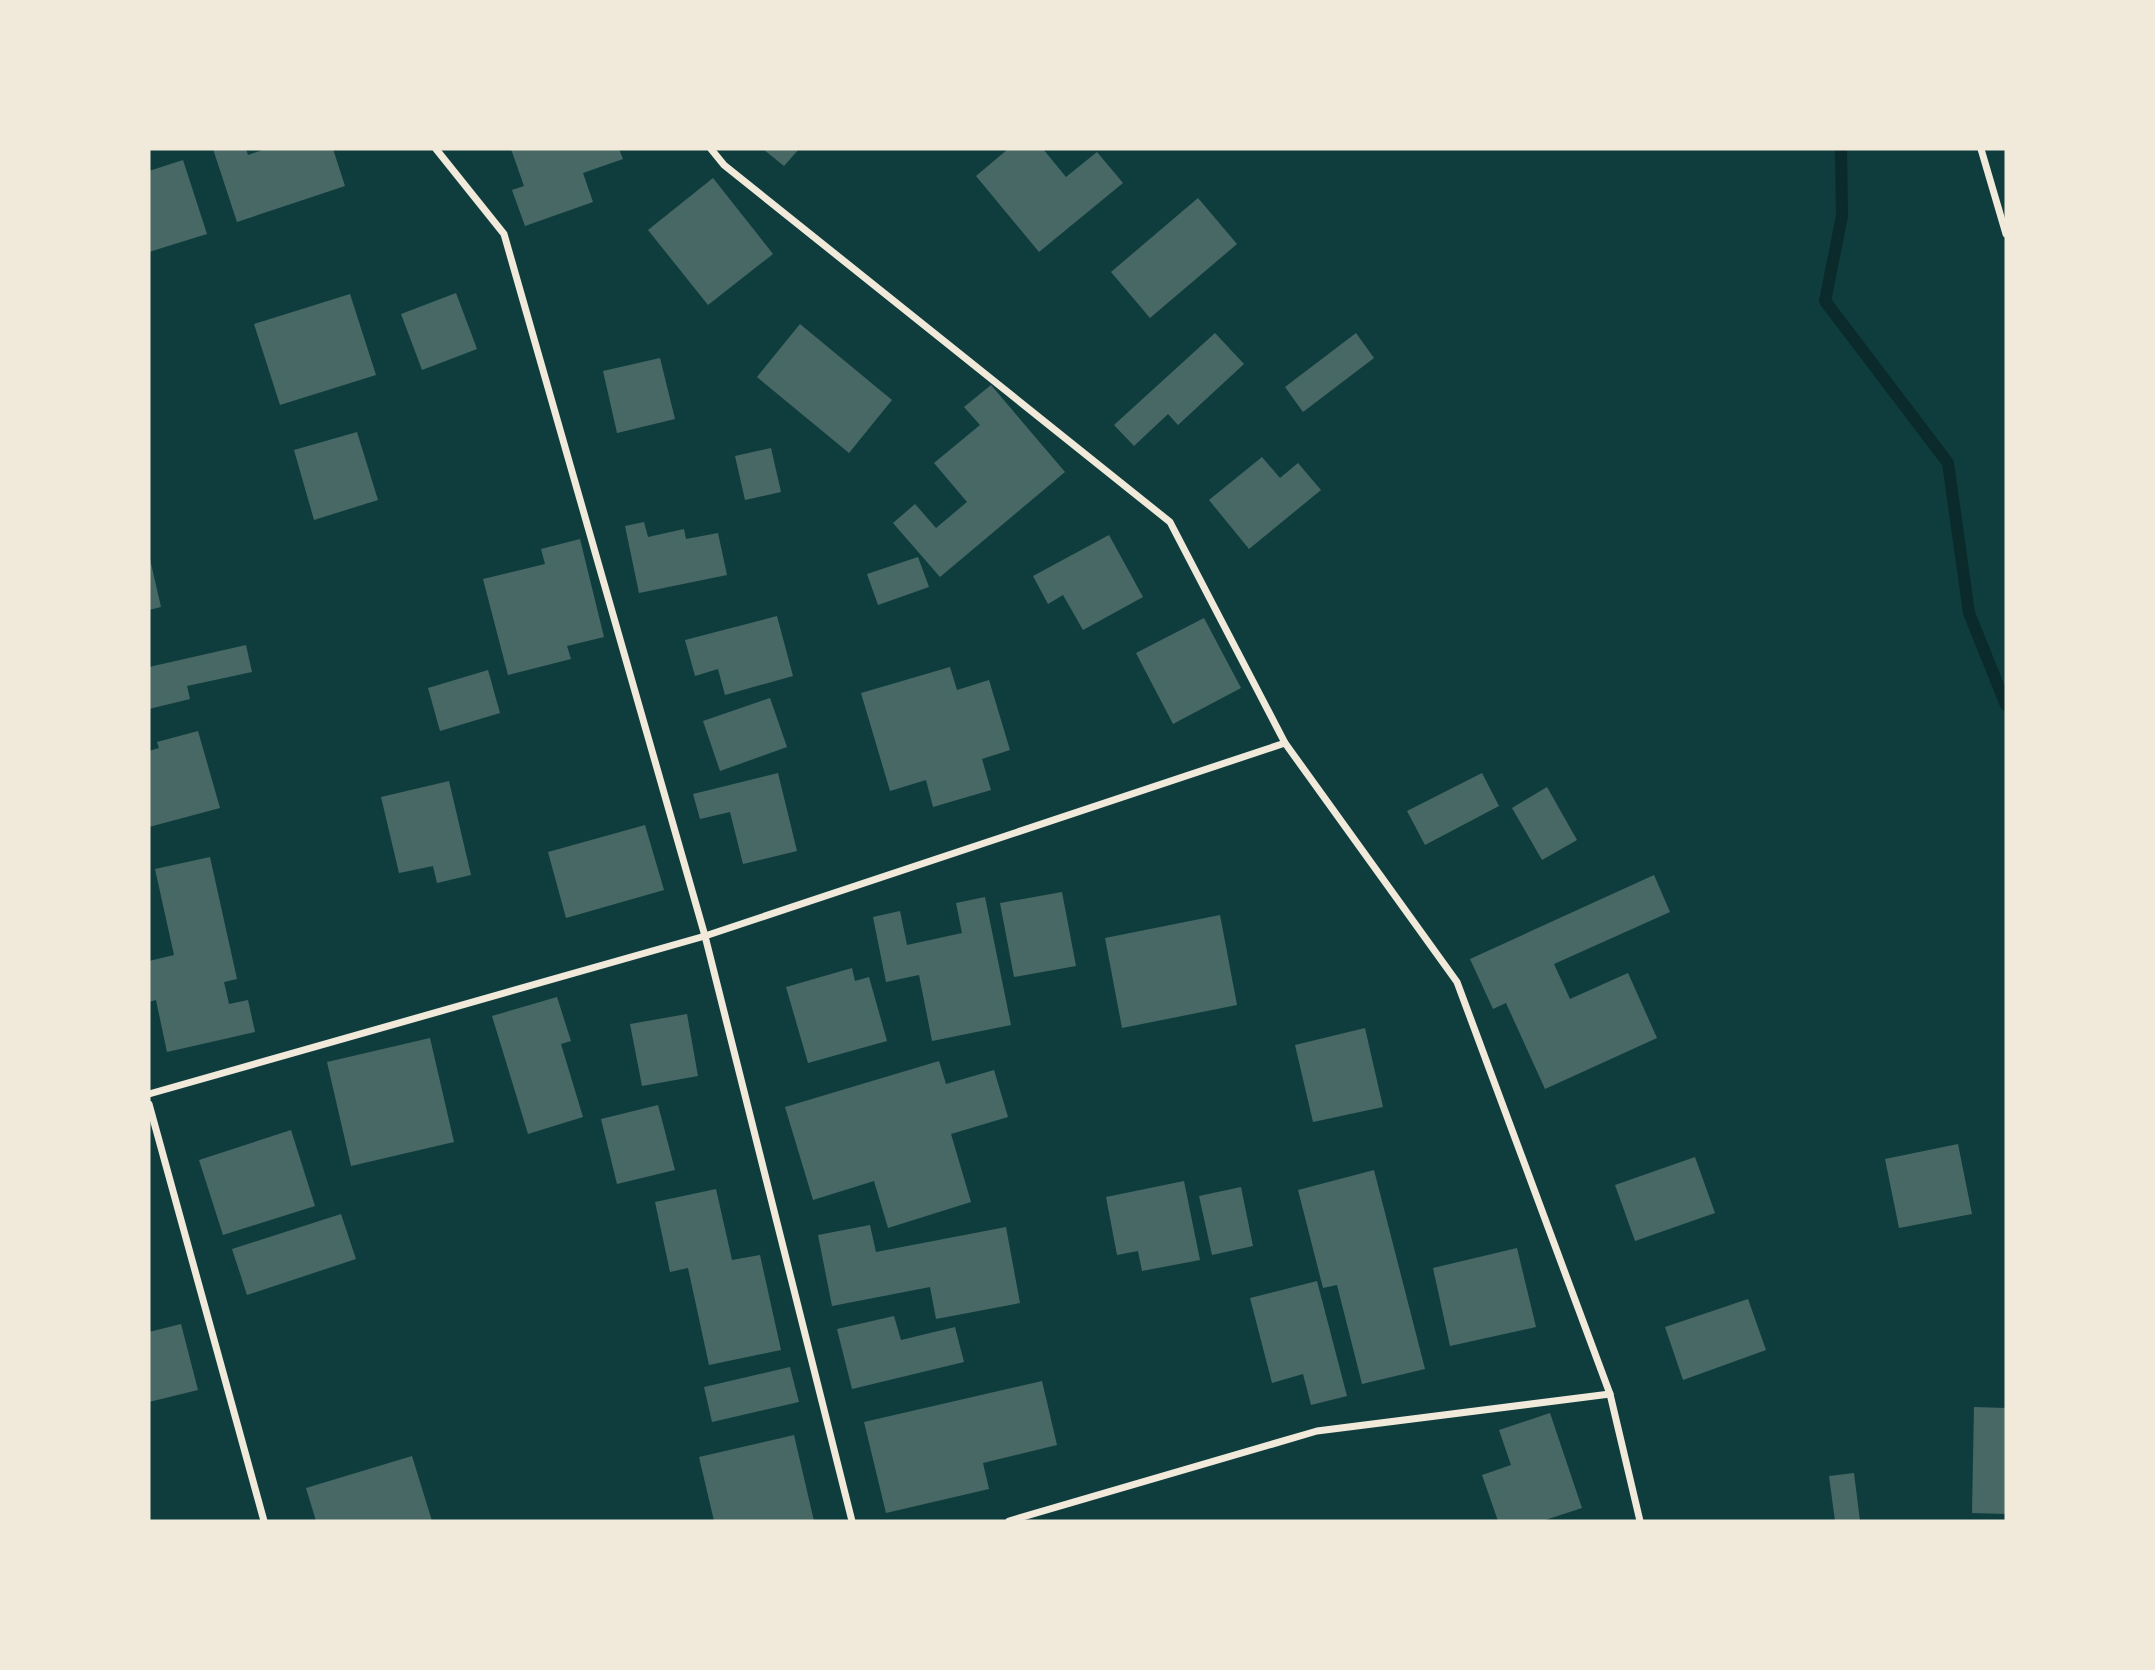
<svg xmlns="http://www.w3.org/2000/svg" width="2155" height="1670" font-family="'Work Sans',sans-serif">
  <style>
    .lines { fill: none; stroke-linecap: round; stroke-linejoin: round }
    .stream { stroke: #0a2a2b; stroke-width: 12 }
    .building { fill: #486865 }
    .minor { stroke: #f1e9da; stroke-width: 7 }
  </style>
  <rect width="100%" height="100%" fill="#0f3d3e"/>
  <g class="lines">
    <!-- stream -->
    <polyline class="stream" points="1841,149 1842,216 1825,301 1948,463 1969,613 2006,705"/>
  </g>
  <!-- building -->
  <g class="building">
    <polygon points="213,149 246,149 248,155 265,149 333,149 345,186 237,222"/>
    <polygon points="511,149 619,149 623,159 583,173 593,202 525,226 512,190 524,186"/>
    <polygon points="763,149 799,149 784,166"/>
    <polygon points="1008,149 1043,149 1066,177 1097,152 1123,183 1039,252 976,176"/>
    <polygon points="183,160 207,234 149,252 149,171"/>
    <polygon points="713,178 773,254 708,305 648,230"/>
    <polygon points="1198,198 1237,244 1150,318 1111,272"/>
    <polygon points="456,293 477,349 422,370 401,314"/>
    <polygon points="350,294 376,375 280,405 254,324"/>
    <polygon points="800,324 892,400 849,453 757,377"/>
    <polygon points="1215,333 1244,364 1178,425 1168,414 1134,446 1114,425"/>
    <polygon points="1356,333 1374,358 1303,412 1285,387"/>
    <polygon points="660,358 675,419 617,433 603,371"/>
    <polygon points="991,385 1065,472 940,577 893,523 915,504 936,528 967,502 934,463 980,425 964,407"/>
    <polygon points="357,432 378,500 314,520 294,450"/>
    <polygon points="771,448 781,492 745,500 735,456"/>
    <polygon points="1262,457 1280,478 1298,463 1321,490 1249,549 1209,500"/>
    <polygon points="644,522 648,537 684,529 686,539 718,533 727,575 639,593 625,526"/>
    <polygon points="1109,535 1143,597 1083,630 1063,595 1048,604 1033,576"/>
    <polygon points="580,539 604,637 567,646 571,659 508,675 483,579 545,564 541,549"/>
    <polygon points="918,557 929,587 878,605 867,574"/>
    <polygon points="150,559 161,607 149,610 149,560"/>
    <polygon points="777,616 793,676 725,695 718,669 695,676 685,640"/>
    <polygon points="1204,618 1241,688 1173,724 1136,653"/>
    <polygon points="246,645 252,672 187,686 190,699 149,709 149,667"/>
    <polygon points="950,667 957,690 989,680 1010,750 982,759 991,790 933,807 926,780 890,791 861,693"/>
    <polygon points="488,670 500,713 440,731 428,688"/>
    <polygon points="770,698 787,747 720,771 703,721"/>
    <polygon points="198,731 220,808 149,827 149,751 159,748 157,742"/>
    <polygon points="778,773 797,851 743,864 730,812 700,819 693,794"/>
    <polygon points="1482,773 1499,806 1425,845 1407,811"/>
    <polygon points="449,781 471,875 437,883 433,866 399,873 381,797"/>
    <polygon points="1547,787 1577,840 1542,860 1512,808"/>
    <polygon points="645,825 664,890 566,918 548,852"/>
    <polygon points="210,857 237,979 224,982 229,1004 248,1000 255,1032 167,1052 156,1000 149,1002 149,961 174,955 155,869"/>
    <polygon points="1654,875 1670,912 1554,964 1570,999 1628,973 1657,1038 1545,1089 1506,1003 1493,1009 1470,959"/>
    <polygon points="1062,892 1076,966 1014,977 1000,903"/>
    <polygon points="985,897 1011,1025 932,1041 919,975 886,982 873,917 900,911 907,945 962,933 956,903"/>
    <polygon points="1220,915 1237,1005 1122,1028 1105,938"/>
    <polygon points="852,968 855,981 869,977 887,1041 808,1063 786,987"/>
    <polygon points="557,997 571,1041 561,1044 583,1117 528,1134 492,1016"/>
    <polygon points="687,1014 698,1076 642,1086 630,1024"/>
    <polygon points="1365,1028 1383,1107 1313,1122 1295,1045"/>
    <polygon points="430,1038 454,1142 351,1166 327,1062"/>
    <polygon points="939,1061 946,1084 994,1070 1008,1117 951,1134 971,1202 888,1228 874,1181 813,1200 785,1107"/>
    <polygon points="658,1105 675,1170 617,1184 601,1119"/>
    <polygon points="291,1130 315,1206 223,1235 199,1160"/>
    <polygon points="1958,1144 1972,1214 1899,1228 1885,1159"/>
    <polygon points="1695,1157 1715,1213 1635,1241 1615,1185"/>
    <polygon points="1374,1170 1425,1369 1362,1384 1337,1285 1323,1288 1298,1190"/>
    <polygon points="1184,1181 1200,1260 1142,1271 1138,1251 1117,1255 1106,1197"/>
    <polygon points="1241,1187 1253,1246 1212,1255 1199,1196"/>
    <polygon points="716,1189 732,1260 760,1255 781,1350 709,1365 688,1268 670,1272 655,1202"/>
    <polygon points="341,1214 356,1259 247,1295 232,1249"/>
    <polygon points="870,1225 876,1252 1006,1227 1020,1303 936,1319 930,1287 832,1306 818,1235"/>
    <polygon points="1517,1248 1536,1327 1450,1346 1433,1268"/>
    <polygon points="1317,1281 1347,1396 1311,1405 1303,1374 1272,1383 1250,1298"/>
    <polygon points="1748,1299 1766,1350 1683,1380 1665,1327"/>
    <polygon points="894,1316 901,1340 955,1327 964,1362 852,1389 837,1329"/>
    <polygon points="181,1324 198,1390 149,1402 149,1332"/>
    <polygon points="790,1367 799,1402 712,1422 704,1387"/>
    <polygon points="1042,1381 1057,1445 983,1463 989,1489 886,1513 864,1422"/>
    <polygon points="1974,1407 2006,1408 2006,1514 1972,1513"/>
    <polygon points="1550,1413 1582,1508 1542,1521 1498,1521 1482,1475 1511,1465 1499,1430"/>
    <polygon points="794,1435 814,1521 714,1521 699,1457"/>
    <polygon points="412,1456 432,1521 316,1521 306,1488"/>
    <polygon points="1854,1473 1860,1521 1835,1521 1829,1476"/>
  </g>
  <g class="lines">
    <!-- minor -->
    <g class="minor">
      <polyline points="436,149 504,234 705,936 852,1521"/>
      <polyline points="711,149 724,165 1170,522 1285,743 1457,982 1610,1394 1640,1521"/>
      <polyline points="1981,149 2006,234"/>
      <polyline points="149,1094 705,936 1285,743"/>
      <polyline points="149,1104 264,1521"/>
      <polyline points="1009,1521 1317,1431 1610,1394"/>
    </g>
  </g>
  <!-- border -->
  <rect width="2155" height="1670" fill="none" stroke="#f1e9da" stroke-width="301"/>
</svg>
